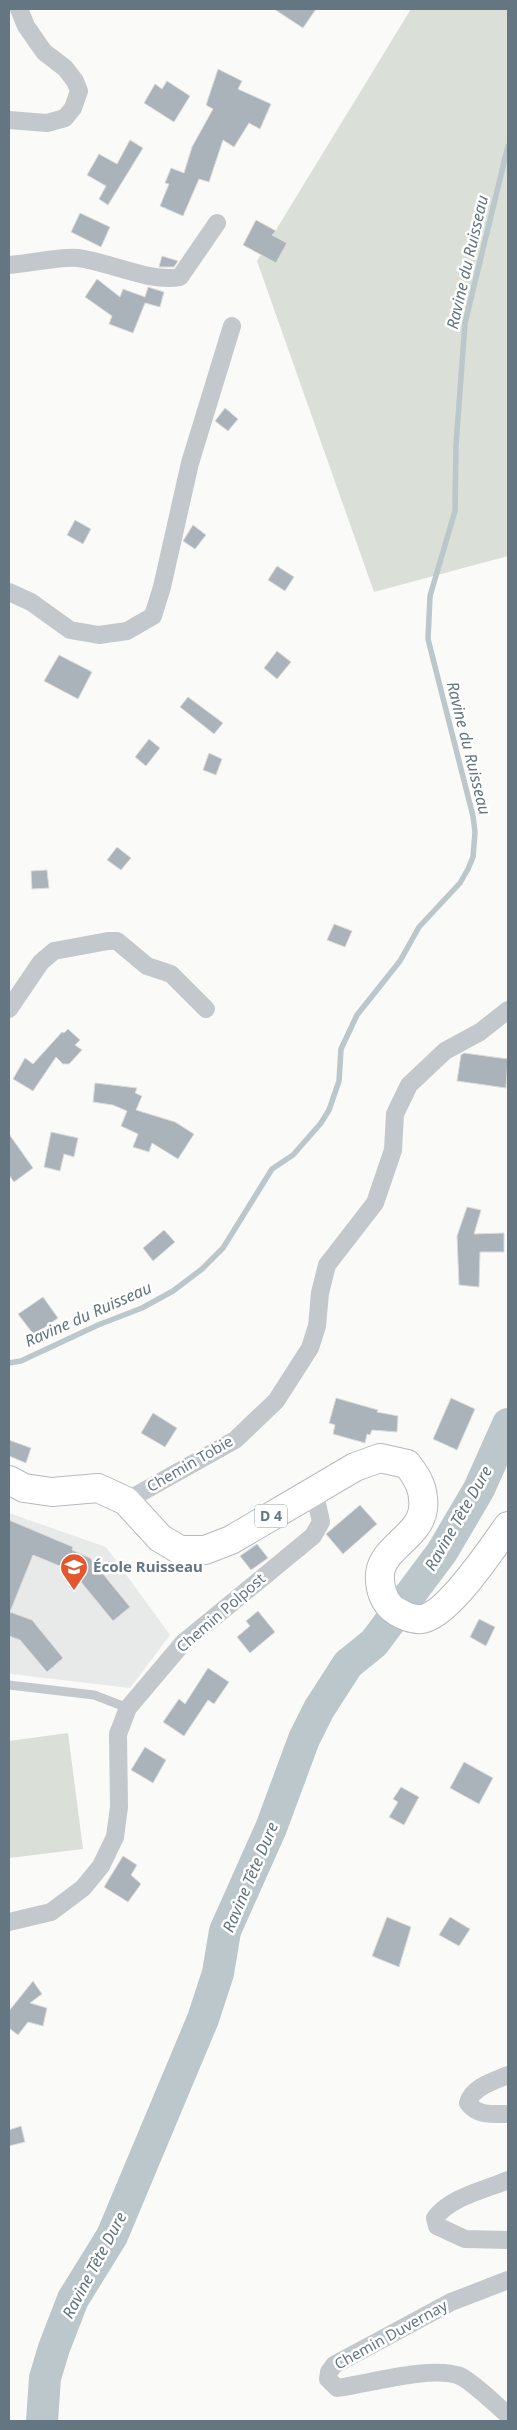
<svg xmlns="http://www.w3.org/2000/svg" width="517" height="2430" font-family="'Noto Sans',sans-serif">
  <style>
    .built { fill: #e8e9e9 }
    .green { fill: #dadfd7 }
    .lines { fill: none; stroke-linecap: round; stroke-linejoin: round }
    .stream { stroke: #bbc7cb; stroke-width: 5.5 }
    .river { stroke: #bbc7cb; stroke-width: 32 }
    .building { fill: #aab3b9; stroke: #dcdcda }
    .primary-casing { stroke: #b5babe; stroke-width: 30 }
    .lane { stroke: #c3c8cc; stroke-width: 9 }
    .street { stroke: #c3c8cc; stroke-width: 18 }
    .primary { stroke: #fff; stroke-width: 28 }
    .labels { text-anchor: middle; stroke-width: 5; stroke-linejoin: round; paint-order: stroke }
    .shield { fill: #fff; stroke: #939fa8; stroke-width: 1 }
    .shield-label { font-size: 14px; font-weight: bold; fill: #657683 }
    .street-label { font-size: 15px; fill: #657683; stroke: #fff }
    .poi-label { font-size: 15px; font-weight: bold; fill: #657683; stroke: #fff; text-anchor: start }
    .water-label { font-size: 16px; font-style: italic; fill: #60757c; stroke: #fff }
  </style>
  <rect width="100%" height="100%" fill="#fafaf8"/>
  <!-- built -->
  <polygon class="built" points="9,1513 106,1547 170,1635 130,1688 11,1674 9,1672"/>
  <!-- green -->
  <g class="green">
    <polygon points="411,9 508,9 508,556 374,592 257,261"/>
    <polygon points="68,1733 83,1849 9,1858 9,1741"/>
  </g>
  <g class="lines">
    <!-- stream -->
    <polyline class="stream" points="9,1363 21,1361 98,1325 142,1308 173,1291 202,1269 223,1248 272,1169 293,1155 321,1123 329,1110 339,1081 341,1049 357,1015 400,961 419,927 460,883 468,869 473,857 475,832 473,816 428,639 430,596 455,511 456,445 465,323 508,146"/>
    <!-- river -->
    <polyline class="river" points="42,2421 45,2378 54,2348 73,2299 112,2236 203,2019 218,1973 225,1931 271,1828 304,1739 319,1709 348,1664 374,1643 442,1552 479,1489 508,1424"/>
  </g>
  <!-- building -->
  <g class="building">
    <polygon points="274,9 316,9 303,28"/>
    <polygon points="218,69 242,81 238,89 271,104 260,129 249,123 234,147 223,140 209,182 199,179 183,216 160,206 169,184 165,183 171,168 184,173 192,147 213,109 206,105"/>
    <polygon points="167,81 190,96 174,122 144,103 155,84 162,89"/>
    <polygon points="130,140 143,148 108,205 99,199 106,186 87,175 99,154 117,164"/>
    <polygon points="80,213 110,227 101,247 71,232"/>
    <polygon points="256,220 276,231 272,235 287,243 276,263 243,245"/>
    <polygon points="162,256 178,261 174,267 159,267"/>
    <polygon points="97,279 120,297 123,289 145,297 148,287 164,292 160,307 145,303 133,333 109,324 112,316 85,297"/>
    <polygon points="225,408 238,419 228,431 215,421"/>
    <polygon points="75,520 91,529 83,544 67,535"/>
    <polygon points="193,525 206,535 195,549 183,541"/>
    <polygon points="277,566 294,577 285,591 268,580"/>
    <polygon points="277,651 291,662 277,679 264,668"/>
    <polygon points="59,655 92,672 78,699 44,681"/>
    <polygon points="188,697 223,723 214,734 180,707"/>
    <polygon points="149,739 160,748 146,766 135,757"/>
    <polygon points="209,753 222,759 216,775 203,770"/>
    <polygon points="117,847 131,858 121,870 107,860"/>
    <polygon points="47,870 49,888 32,889 31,871"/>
    <polygon points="334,924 352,931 345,947 327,940"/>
    <polygon points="68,1029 80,1040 75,1045 82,1050 69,1064 63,1064 56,1057 33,1091 13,1079 25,1058 33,1064 62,1032 64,1033"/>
    <polygon points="464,1053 508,1059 506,1088 457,1081 461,1055"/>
    <polygon points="95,1083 137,1088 135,1093 142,1096 136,1110 175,1122 194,1134 178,1159 152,1143 149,1152 133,1147 138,1134 121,1126 127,1111 113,1105 93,1102"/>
    <polygon points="51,1132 78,1138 74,1157 64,1154 60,1171 44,1167"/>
    <polygon points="9,1134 33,1168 14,1182 9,1175"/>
    <polygon points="467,1207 481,1210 474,1234 504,1233 504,1252 480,1252 479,1287 459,1285 457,1236"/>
    <polygon points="164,1230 175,1242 153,1261 143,1248"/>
    <polygon points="43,1297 58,1318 34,1335 18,1314"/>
    <polygon points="336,1398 378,1410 377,1412 398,1416 397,1432 372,1430 370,1435 367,1434 365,1443 333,1434 335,1425 329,1423"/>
    <polygon points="451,1398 475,1409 457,1450 433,1439"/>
    <polygon points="153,1413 177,1428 165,1447 141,1433"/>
    <polygon points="9,1440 31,1448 26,1463 9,1456"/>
    <polygon points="360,1505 377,1524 343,1554 326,1534"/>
    <polygon points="9,1520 73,1547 72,1550 90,1558 130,1607 113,1621 72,1571 33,1555 10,1612 32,1620 63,1658 47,1672 20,1640 9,1636"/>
    <polygon points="257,1544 268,1558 251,1570 240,1556"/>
    <polygon points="258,1611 275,1632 250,1653 237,1637 250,1626 246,1621"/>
    <polygon points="479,1619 495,1627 486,1646 470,1637"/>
    <polygon points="208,1668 229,1682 214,1704 208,1700 184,1736 163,1722 179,1699 185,1704"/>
    <polygon points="145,1747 166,1760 153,1783 131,1770"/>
    <polygon points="464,1762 493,1778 479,1804 450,1788"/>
    <polygon points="401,1787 419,1797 404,1825 389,1817 398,1802 393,1799"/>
    <polygon points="123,1856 137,1865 131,1875 141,1884 128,1902 104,1887"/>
    <polygon points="387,1917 411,1927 399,1967 372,1956"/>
    <polygon points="450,1917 470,1929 459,1946 439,1935"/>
    <polygon points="33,1981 42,1994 30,2003 47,2008 43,2026 28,2022 18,2035 9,2028 9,2011"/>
    <polygon points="21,2126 25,2142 9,2146 9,2130"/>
  </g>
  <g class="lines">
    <!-- primary casing -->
    <g class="primary-casing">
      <path id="primary" d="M9 1480 24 1488 52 1492 98 1488 126 1501 160 1538 180 1550H205L231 1540 355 1467 380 1458 407 1464C418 1478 425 1490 423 1509 420 1536 382 1548 380 1574 379 1588 384 1604 396 1611 402 1615 413 1620 421 1619 448 1616 492 1548 508 1526"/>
    </g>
    <!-- lane -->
    <polyline class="lane" points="9,1685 94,1695 128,1708"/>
    <!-- street -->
    <g class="street">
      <polyline points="9,120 47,123 65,118 73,108 79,91 75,81 65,68 44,52 26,26 19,9"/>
      <path d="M9 265C28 264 60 256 78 258 110 262 150 283 180 277L217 223"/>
      <polyline points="9,592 31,602 70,630 99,635 127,631 153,616 162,587 190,463 232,326"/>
      <polyline points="9,1009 41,962 54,951 108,941 117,941 147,966 171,974 206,1009"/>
      <polyline points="126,1501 235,1440 276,1401 310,1348 317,1326 320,1293 327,1265 375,1203 393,1150 395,1114 409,1085 445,1051 480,1032 508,1010"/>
      <polyline points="9,1922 51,1912 83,1888 101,1866 115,1837 119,1807 118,1734 128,1708 183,1643 313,1536 321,1522 314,1490"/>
      <path d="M508 2075C494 2081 472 2087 468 2103 477 2116 493 2114 508 2114"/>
      <path d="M508 2180C485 2190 450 2197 435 2218L437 2226 465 2239 508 2240"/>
      <path d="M508 2280 451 2302 334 2365 329 2372 328 2379 337 2388C368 2384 432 2365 460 2376 473 2382 496 2405 508 2415"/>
    </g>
    <!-- primary -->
    <use href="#primary" class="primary"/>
  </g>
  <!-- icons -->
  <defs>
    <g id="school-pin" transform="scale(1.4375)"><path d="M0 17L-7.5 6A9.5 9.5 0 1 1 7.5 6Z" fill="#e4572e" stroke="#fff"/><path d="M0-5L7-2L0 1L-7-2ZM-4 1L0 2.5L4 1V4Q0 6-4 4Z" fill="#fff"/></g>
  </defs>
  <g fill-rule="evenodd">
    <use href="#school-pin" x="74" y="1567"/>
  </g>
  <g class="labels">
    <!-- shield labels -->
    <rect class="shield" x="255" y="1504.5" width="32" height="23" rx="4"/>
    <g class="shield-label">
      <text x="271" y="1521">D 4</text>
    </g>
    <!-- street labels -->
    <g class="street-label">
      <text transform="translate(190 1464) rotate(-30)" y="5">Chemin Tobie</text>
      <text transform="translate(221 1613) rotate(-41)" y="5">Chemin Polpost</text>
      <text transform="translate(391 2335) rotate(-29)" y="5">Chemin Duvernay</text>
    </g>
    <!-- poi labels -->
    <g class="poi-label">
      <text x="93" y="1572">École Ruisseau</text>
    </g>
    <!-- water labels -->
    <g class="water-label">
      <text transform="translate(467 262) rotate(-77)" y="6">Ravine du Ruisseau</text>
      <text transform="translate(469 748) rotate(76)" y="6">Ravine du Ruisseau</text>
      <text transform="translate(88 1314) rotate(-24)" y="6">Ravine du Ruisseau</text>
      <text transform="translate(458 1518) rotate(-60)" y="6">Ravine Tête Dure</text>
      <text transform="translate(250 1877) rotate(-67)" y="6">Ravine Tête Dure</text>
      <text transform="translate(94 2265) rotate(-62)" y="6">Ravine Tête Dure</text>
    </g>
  </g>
  <!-- border -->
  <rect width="517" height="2430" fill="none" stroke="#657683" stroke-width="20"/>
</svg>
